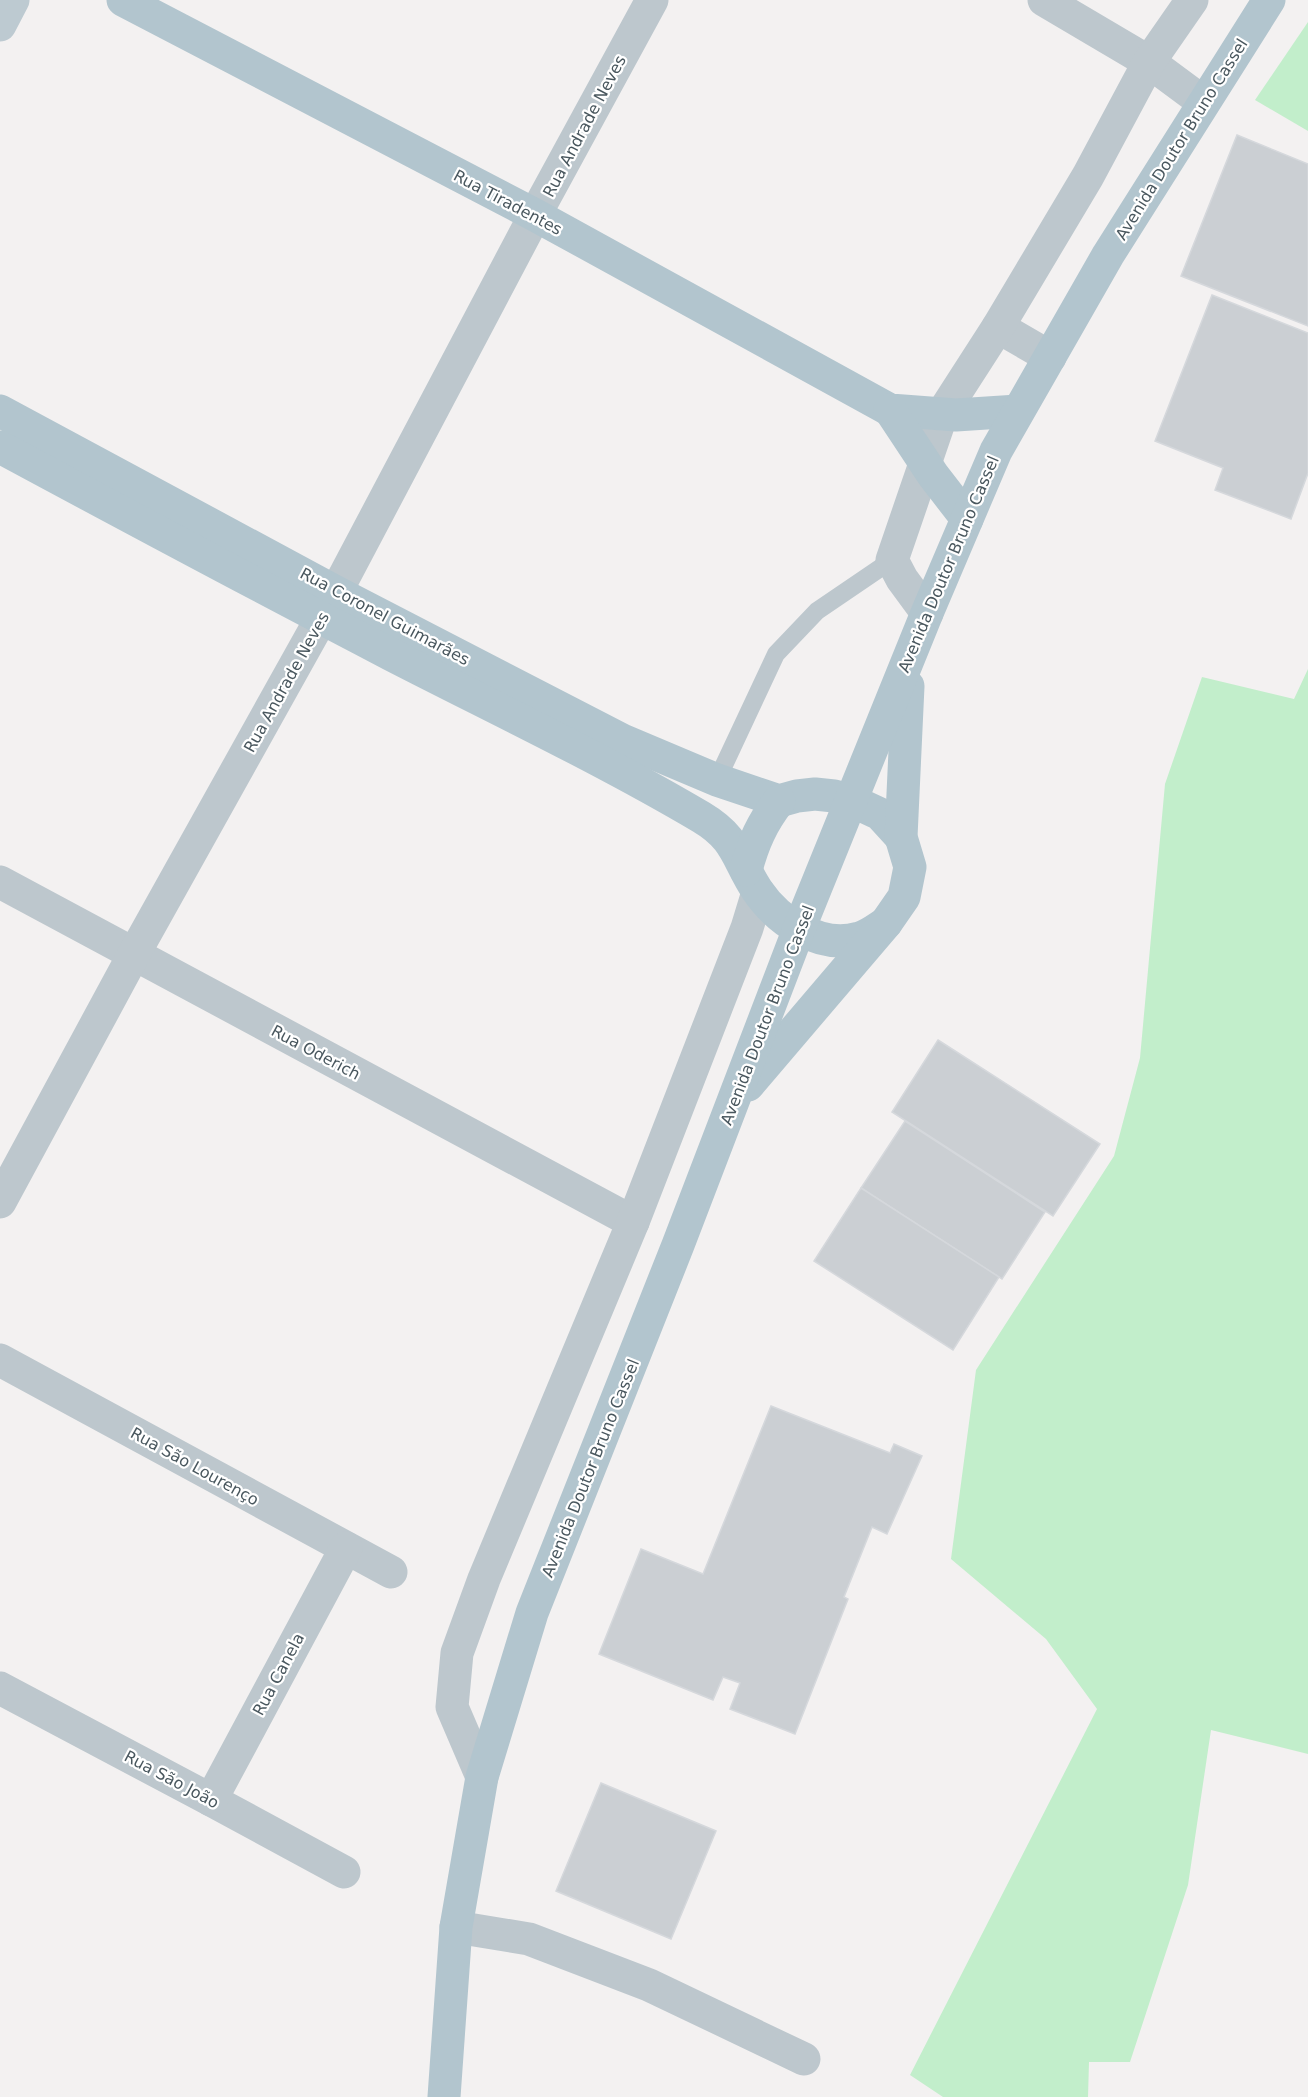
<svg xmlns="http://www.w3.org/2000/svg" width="1308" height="2097" font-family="'DejaVu Sans',sans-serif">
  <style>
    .green { fill: #c2eecb }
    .building { fill: #cbcfd3; stroke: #d5d8dc; stroke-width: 1.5 }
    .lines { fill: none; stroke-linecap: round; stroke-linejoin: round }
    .service { stroke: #bdc7cd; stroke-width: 18 }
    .minor { stroke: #bdc7cd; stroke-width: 33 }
    .secondary { stroke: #bdcad1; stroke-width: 33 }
    .primary { stroke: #b2c5ce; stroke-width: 33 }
    .labels { text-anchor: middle; stroke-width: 4.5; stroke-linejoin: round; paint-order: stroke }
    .street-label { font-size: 16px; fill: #49575e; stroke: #fff }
  </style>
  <rect width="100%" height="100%" fill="#f3f1f1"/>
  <!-- green -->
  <g class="green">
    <polygon points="1308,22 1308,131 1255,100"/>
    <polygon points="1308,669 1308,1754 1211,1730 1188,1885 1130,2062 1089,2062 1088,2097 943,2097 910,2075 1097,1709 1046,1639 951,1559 976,1370 1114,1156 1140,1058 1165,784 1202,677 1294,699"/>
  </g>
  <!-- building -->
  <g class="building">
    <polygon points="1237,135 1308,164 1308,326 1181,276"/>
    <polygon points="1212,295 1308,333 1308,473 1291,519 1215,490 1223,468 1155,441"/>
    <polygon points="938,1040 1100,1144 1053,1216 892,1112"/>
    <polygon points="905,1121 1045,1212 1002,1279 861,1188"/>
    <polygon points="861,1188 999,1277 953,1350 814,1261"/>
    <polygon points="771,1406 890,1453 894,1444 922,1456 887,1534 872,1527 844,1597 848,1599 795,1734 730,1709 740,1683 723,1677 713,1700 599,1654 641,1549 703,1574"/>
    <polygon points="601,1783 716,1831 671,1939 556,1891"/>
  </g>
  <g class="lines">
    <!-- service -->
    <polyline class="service" points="717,780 776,654 817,611 892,560"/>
    <!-- minor -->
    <g class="minor">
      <polyline points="1044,0 1149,62 1203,102"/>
      <polyline points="998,327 1050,357"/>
      <polyline points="927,613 902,579 892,560 942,414 998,327 1088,176 1149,62 1192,0"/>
      <polyline points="0,882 633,1222"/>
      <polyline points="0,1202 134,954 336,592 535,215 652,0"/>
      <polyline points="0,1360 391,1572"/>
      <polyline points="0,1688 211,1800 344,1872"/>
      <polyline points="482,1777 452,1707 457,1653 484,1579 633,1222 747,928 758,892"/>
      <polyline points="211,1800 346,1548"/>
      <polyline points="456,1927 529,1939 649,1985 804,2059"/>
    </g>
    <!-- secondary -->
    <polyline class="secondary" points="0,25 13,0"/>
    <!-- primary -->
    <g class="primary">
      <polyline points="123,0 535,215 890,410 956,415 1018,411"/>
      <polyline points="890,410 933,475 967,519"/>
      <polyline points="0,411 336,592 622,740 717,780 779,801 797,796 815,794 834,796 852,801 880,814 901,837"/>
      <path d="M0 447C130 517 261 587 392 655 495 708 601 758 701 817 738 839 736 858 757 890 778 921 820 950 859 938 868 936 878 928 886 923"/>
      <path d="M746 870C753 843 762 823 779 801"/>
      <polyline points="748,1085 886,923 904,897 910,867 901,837 908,686"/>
      <polyline points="444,2097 456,1927 482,1777 532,1613 678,1245 799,929 927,613 996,451 1108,255 1269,0"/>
    </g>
  </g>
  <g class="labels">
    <!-- street labels -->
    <g class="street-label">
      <text transform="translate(584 126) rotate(-62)" y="6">Rua Andrade Neves</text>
      <text transform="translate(1181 139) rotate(-58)" y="6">Avenida Doutor Bruno Cassel</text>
      <text transform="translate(508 202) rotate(28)" y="6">Rua Tiradentes</text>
      <text transform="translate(948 564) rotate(-67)" y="6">Avenida Doutor Bruno Cassel</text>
      <text transform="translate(385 616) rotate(28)" y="6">Rua Coronel Guimarães</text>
      <text transform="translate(286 682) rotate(-61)" y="6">Rua Andrade Neves</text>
      <text transform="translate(767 1015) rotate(-69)" y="6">Avenida Doutor Bruno Cassel</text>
      <text transform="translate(316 1052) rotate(28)" y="6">Rua Oderich</text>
      <text transform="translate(195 1466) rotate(29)" y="6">Rua São Lourenço</text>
      <text transform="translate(590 1468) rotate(-68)" y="6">Avenida Doutor Bruno Cassel</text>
      <text transform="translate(278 1674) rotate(-62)" y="6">Rua Canela</text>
      <text transform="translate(172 1779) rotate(28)" y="6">Rua São João</text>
    </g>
  </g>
</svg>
